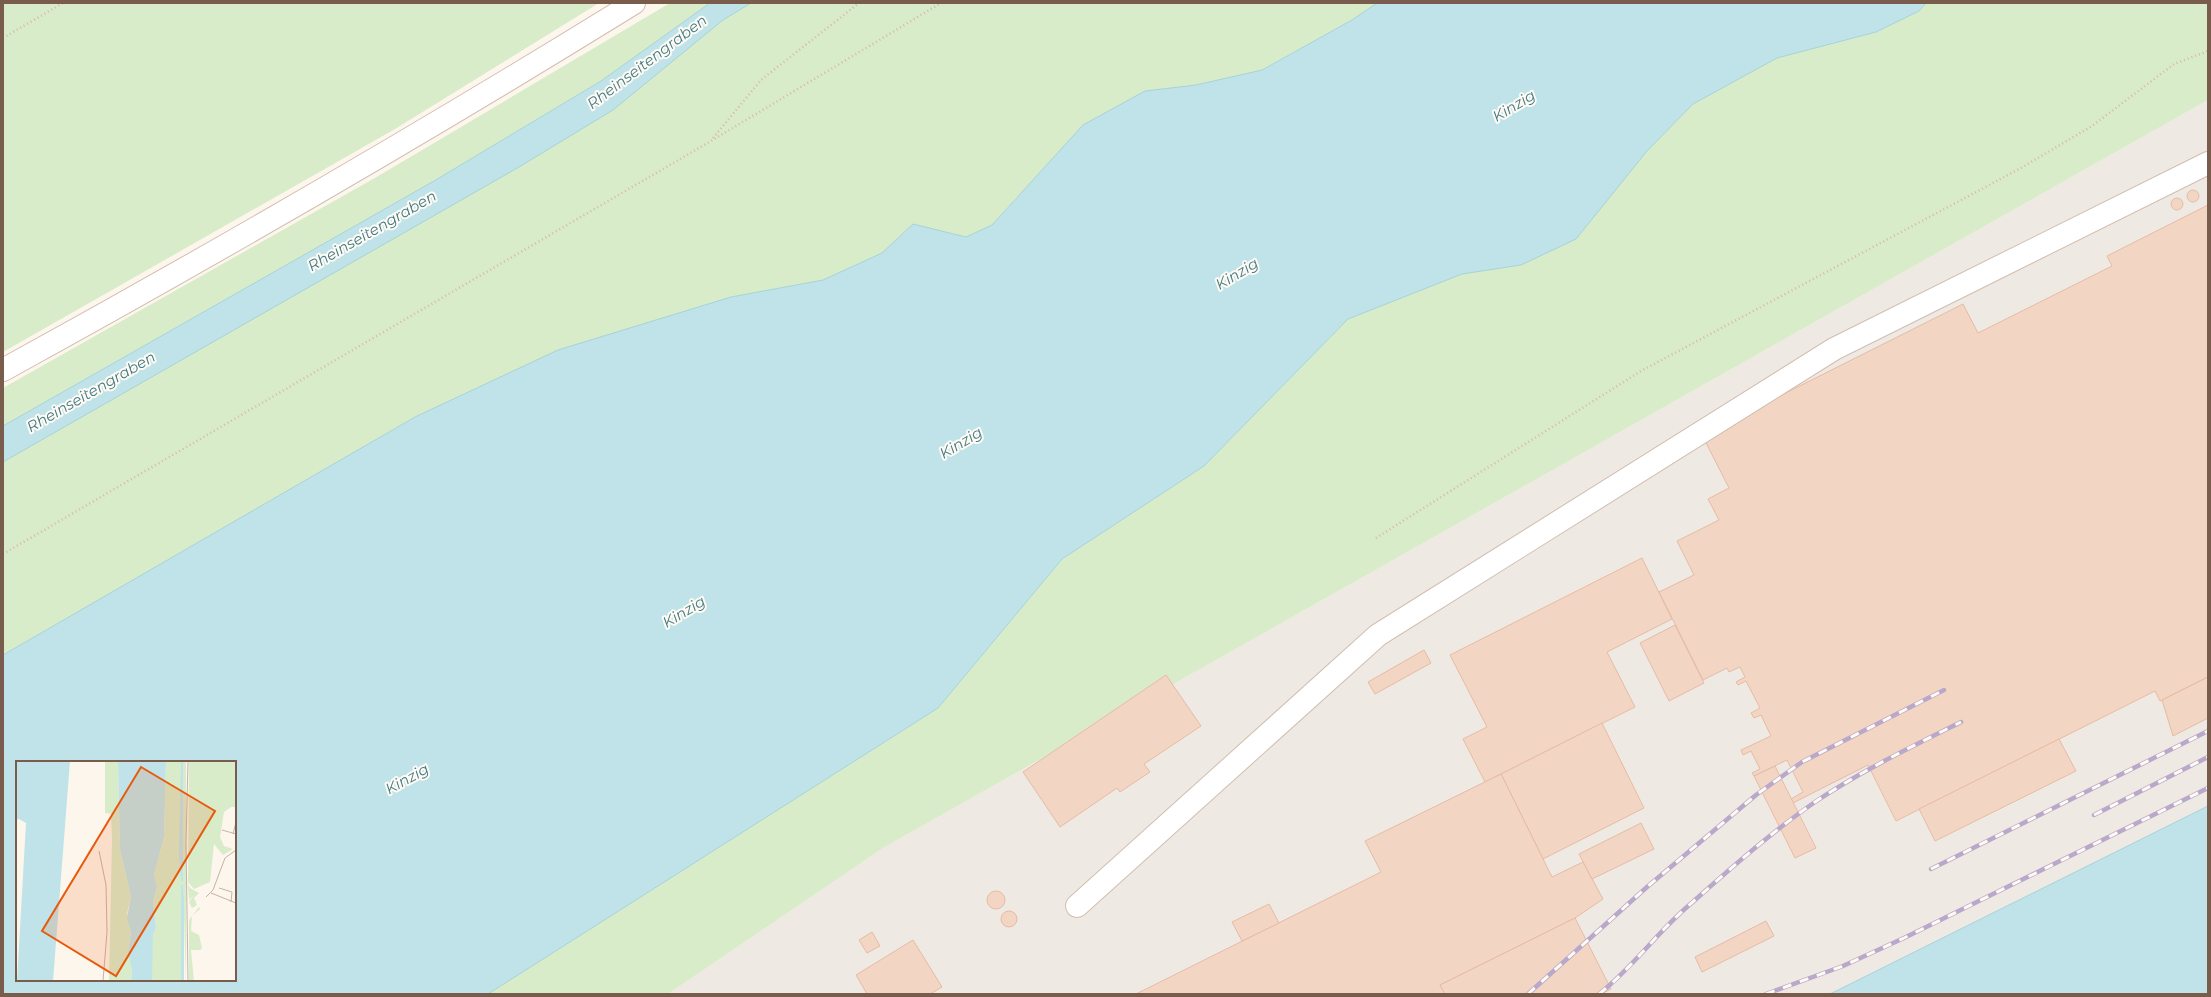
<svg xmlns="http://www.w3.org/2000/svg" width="2211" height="997" font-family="Montserrat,sans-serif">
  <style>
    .industrial { fill: #efe9e4 }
    .green { fill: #d8ecc9 }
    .water { fill: #bfe3e8; stroke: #a5d3da; fill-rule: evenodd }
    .building { fill: #f3d5c3; stroke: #e6bba3 }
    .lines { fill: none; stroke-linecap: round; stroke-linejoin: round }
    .minor-casing { stroke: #d1beb0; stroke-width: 24 }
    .path { stroke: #d9b8a5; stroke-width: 2.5; stroke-dasharray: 1 3; stroke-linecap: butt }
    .minor { stroke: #fff; stroke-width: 22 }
    .rail-casing { stroke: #b9a8c9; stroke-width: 4.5 }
    .rail { stroke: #fffaf3; stroke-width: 3; stroke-dasharray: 9; stroke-linecap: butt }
    .labels { text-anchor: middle; stroke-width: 4; stroke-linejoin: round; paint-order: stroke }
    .water-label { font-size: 15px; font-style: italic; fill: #437c86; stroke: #fffaf3 }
    .inset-road { fill: none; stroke: #c5b3a7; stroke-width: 1 }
    .view { fill: #e8590c; fill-opacity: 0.15; stroke: #e8590c; stroke-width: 2 }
    .inset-edge { fill: none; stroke: #7a5c4d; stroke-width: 2 }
  </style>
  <rect width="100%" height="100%" fill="#fdf6ec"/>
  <!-- industrial -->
  <polygon class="industrial" points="2208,100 2208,806 1830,994 668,994 883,848"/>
  <!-- green -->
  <g class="green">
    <polygon points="3,3 599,3 395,129 3,352"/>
    <polygon points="670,3 710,3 601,81 434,181 3,426 3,388 380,175"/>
    <polygon points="751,3 1377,3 1352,20 1261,70 1196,85 1145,91 1016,198 992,225 966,237 913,224 882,253 823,280 731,297 415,417 3,655 3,462 190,354 674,58 723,20"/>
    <polygon points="1926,3 2208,3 2208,100 883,848 668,994 488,994 938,708 1062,559 1204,466 1348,319 1462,274 1521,265 1647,151 1693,104 1777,58 1876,32 1919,11"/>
  </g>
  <!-- water -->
  <g class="water">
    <polygon points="710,3 751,3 723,20 613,110 519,167 3,462 3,426 434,181 601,81"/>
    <path d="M1377 3H1926L1919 11 1876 32 1777 58 1693 104 1647 151 1576 239 1521 265 1462 274 1348 319 1204 466 1062 559 938 708 488 994H3V655L415 417 558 350 731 297 823 280 882 253 913 224 966 237 992 225 1083 125 1145 91 1196 85 1262 70 1352 20ZM17 762H235V980H17Z"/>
    <polygon points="2208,806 2208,994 1830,994"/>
  </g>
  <!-- building -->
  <g class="building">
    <circle cx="2193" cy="196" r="6"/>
    <circle cx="2177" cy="204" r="6"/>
    <polygon points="2208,205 2208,677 2160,701 2155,691 1896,821 1868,765 1793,803 1791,799 1803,792 1787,760 1754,776 1752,773 1760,769 1751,751 1743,755 1741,750 1771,736 1761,715 1754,718 1751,713 1760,708 1746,681 1738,685 1736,682 1745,677 1740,667 1729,672 1727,668 1703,680 1659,592 1694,575 1677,541 1719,520 1708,499 1729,488 1702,435 1963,304 1978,333 2112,266 2107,256"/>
    <polygon points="1642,558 1672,619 1607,652 1635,707 1485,782 1463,739 1487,727 1450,655"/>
    <polygon points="1675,625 1704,683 1669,701 1640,643"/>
    <polygon points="1424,650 1431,663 1375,694 1368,682"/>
    <polygon points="1166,675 1201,726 1144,764 1150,772 1120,792 1117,788 1060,827 1023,772"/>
    <polygon points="2208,677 2208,718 2173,736 2162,700"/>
    <polygon points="1602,723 1644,808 1543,859 1501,774"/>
    <polygon points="2059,739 2076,771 1935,841 1919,809"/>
    <polygon points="1775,766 1816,848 1795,858 1754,776"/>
    <polygon points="1501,774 1552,877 1583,862 1603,899 1575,918 1440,985 1445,994 1136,994 1381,872 1365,841"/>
    <polygon points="1641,823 1654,849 1592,879 1579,854"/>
    <circle cx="996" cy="900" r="9"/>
    <polygon points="1269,904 1279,923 1242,941 1232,922"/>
    <circle cx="1009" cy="919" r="8"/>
    <polygon points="1575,918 1611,989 1601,994 1445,994 1440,985"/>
    <polygon points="1766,921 1774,936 1702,972 1695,957"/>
    <polygon points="872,932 880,946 867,953 859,940"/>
    <polygon points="913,940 942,987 930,994 867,994 856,975"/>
  </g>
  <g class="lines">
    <!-- minor casing -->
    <g class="minor-casing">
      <g id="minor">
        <path d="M3 370C216 253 427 131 634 3"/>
        <polyline points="1077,906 1378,635 1834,349 2208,163"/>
      </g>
    </g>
    <!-- path -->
    <g class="path">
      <polyline points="3,38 63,3"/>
      <polyline points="713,138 761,80 859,3"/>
      <polyline points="1376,538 1641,371 2021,168 2092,126 2174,64 2208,51"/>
      <polyline points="3,554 711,141 941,3"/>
    </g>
    <!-- minor -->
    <use href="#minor" class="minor"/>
    <!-- rail casing -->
    <g class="rail-casing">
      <g id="rail">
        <polyline points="2094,815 2208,757"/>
        <polyline points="1931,869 2208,731"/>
        <polyline points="1528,994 1647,887 1756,795 1802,762 1944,690"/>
        <path d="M1599 994C1632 968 1656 934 1687 907 1728 871 1770 833 1815 802 1861 771 1911 747 1961 722"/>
        <polyline points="1766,994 1843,966 1904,938 2208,788"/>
      </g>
    </g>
    <!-- rail -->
    <use href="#rail" class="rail"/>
  </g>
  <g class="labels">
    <!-- water labels -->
    <g class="water-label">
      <text transform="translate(647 62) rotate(-37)" y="5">Rheinseitengraben</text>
      <text transform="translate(1514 106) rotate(-31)" y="5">Kinzig</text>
      <text transform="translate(372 231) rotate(-30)" y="5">Rheinseitengraben</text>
      <text transform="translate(1237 274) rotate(-31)" y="5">Kinzig</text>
      <text transform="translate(91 392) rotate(-30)" y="5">Rheinseitengraben</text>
      <text transform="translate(961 443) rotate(-31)" y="5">Kinzig</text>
      <text transform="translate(684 612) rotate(-31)" y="5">Kinzig</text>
      <text transform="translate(407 779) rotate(-29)" y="5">Kinzig</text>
    </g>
  </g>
  <!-- overview -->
  <g transform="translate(16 761)">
    <rect width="220" height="220" fill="#fdf6ec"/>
    <path d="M89 0H102L104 88 115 136 111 152 115 171 112 192 116 210 115 220H93L96 78 95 53 89 52ZM150 0H165V120L167 0H170V220L167 124H165V220H136L135 216 137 174 140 166 137 141 141 125 138 114 148 76ZM173 0H220V46H215L208 51 204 76 208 85 217 88 207 94 198 83 194 121 178 128 172 121ZM172 123 174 127 183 132 178 137 181 144 176 147 173 141 178 134 173 139ZM183 146 184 148 176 155 175 170 183 174 186 187 184 189H175L178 220H173V159Z" fill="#d8ecc9"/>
    <path d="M0 0H54L37 220H1L10 62 3 58 0 59ZM102 0H150L148 76 138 114 141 125 137 141 140 166 137 174 136 220H115L116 210 112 192 115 171 111 157 115 136 104 88ZM165 0H167V120H165L163 91ZM165 124H167L168 137V220H165Z" fill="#bfe3e8"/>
    <path class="inset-road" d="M206 69 220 73M217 73 220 61M83 90 90 124 91 171 87 220M203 127 216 131 215 141M195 132 220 142M190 136 197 129 209 97 220 89M172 220 170 83 172 0"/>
    <path class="view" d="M125 6 199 50 100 215 26 170Z"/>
    <rect width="220" height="220" class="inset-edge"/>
  </g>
  <!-- border -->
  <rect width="2211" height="997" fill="none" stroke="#7a5c4d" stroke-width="8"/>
</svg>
